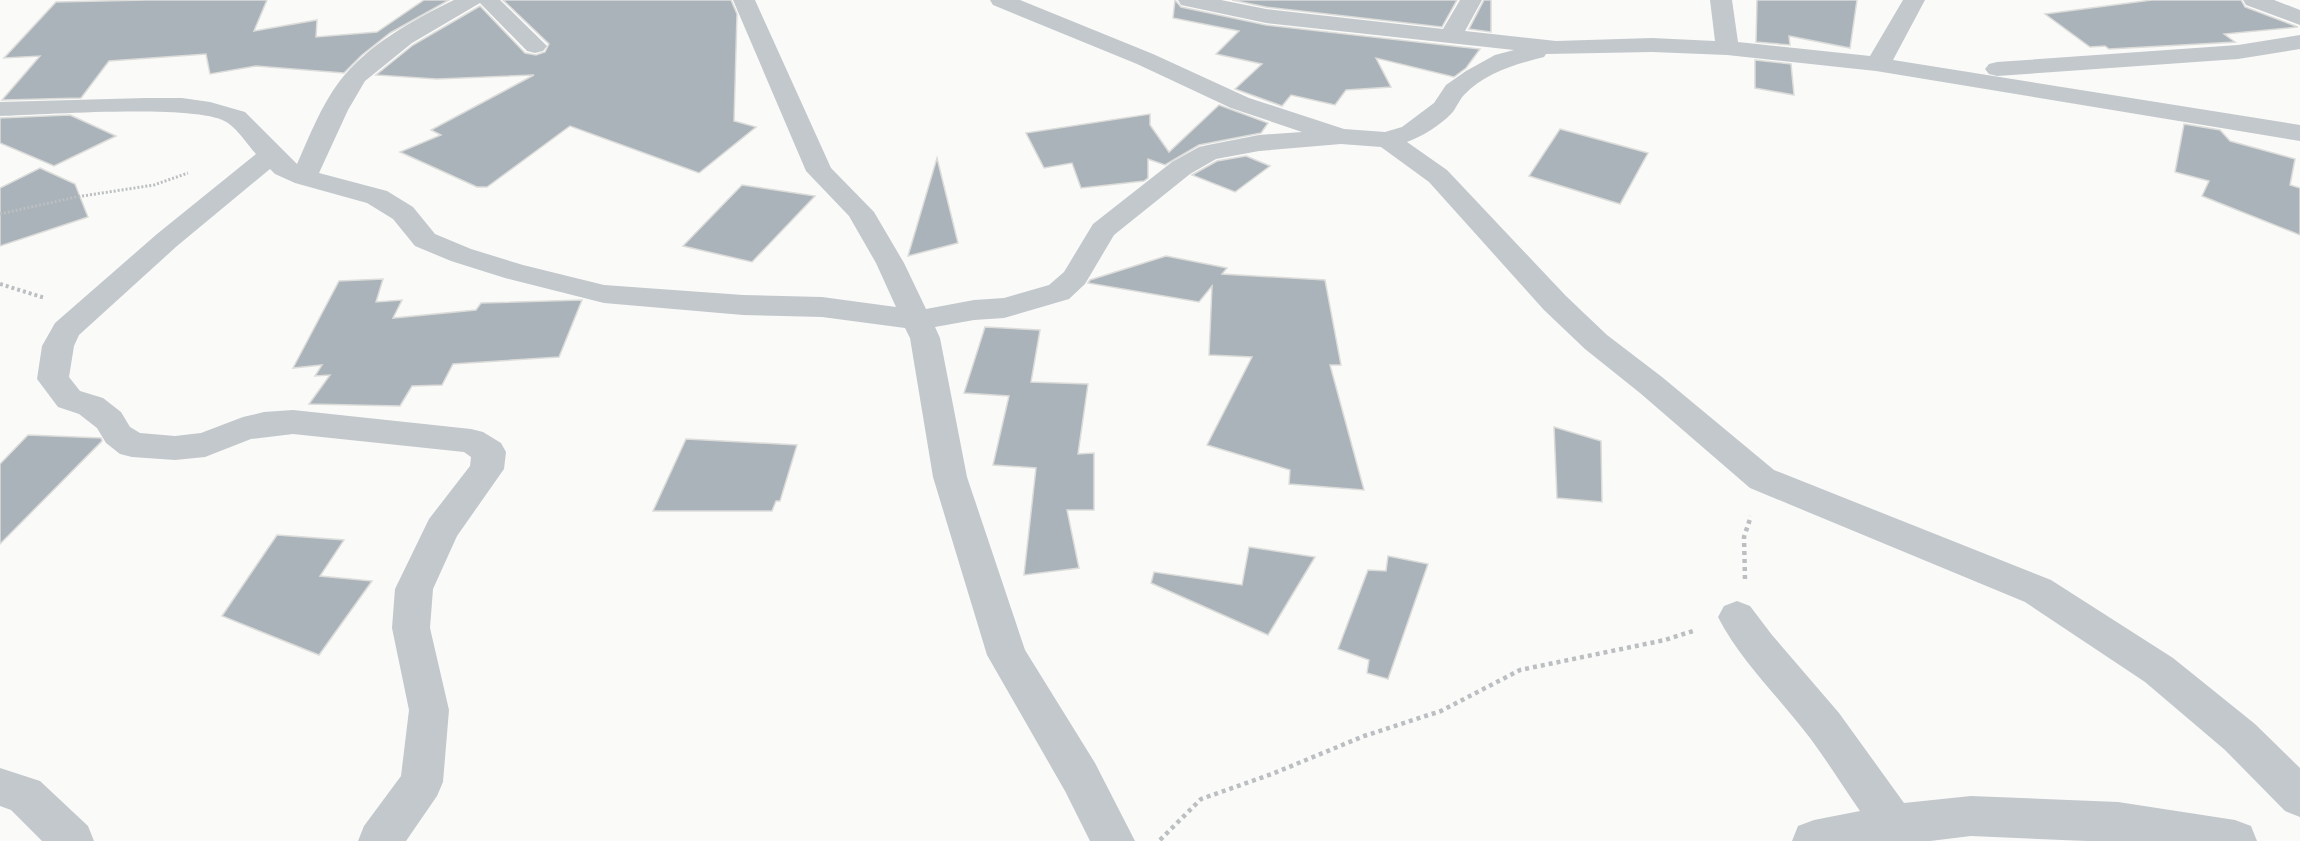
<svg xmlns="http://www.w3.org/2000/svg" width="2300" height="841" font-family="'Sofia Sans Condensed',sans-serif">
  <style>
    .building { fill: #aab3b9; stroke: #dcdcda; stroke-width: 1.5 }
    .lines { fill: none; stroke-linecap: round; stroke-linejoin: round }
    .path-far2 { stroke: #bbbfc2; stroke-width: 3; stroke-dasharray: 2 2; stroke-linecap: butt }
    .path-far1 { stroke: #bbbfc2; stroke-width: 4; stroke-dasharray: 3 3; stroke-linecap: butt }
    .path { stroke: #bbbfc2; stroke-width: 4.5; stroke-dasharray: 4 4; stroke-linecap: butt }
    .minor { fill: #c3c8cc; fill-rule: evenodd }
  </style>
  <rect width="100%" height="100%" fill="#fafaf8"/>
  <!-- building -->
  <g class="building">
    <polygon points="147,0 267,0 254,31 317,20 316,37 377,32 424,0 449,0 390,33 362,55 344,73 256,66 210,74 206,54 109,61 81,98 2,100 40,56 4,58 56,2"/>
    <polygon points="503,0 731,0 737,14 734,121 756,127 699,173 570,126 487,187 477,187 400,152 441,135 431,130 534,75 437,79 376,75 413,45 480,6 525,53 536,55 545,52 549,44"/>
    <polygon points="1175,0 1181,7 1266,25 1480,49 1466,68 1454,77 1376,58 1391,87 1346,90 1335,105 1291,95 1282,106 1235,89 1262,64 1216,54 1239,31 1173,18"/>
    <polygon points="1232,0 1457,0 1442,27 1266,7"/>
    <polygon points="1484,0 1491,0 1491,32 1469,29"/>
    <polygon points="1757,0 1857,0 1850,48 1789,36 1790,45 1756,42"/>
    <polygon points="2152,0 2241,0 2245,7 2298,27 2224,34 2235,42 2109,49 2105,46 2090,47 2045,14"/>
    <polygon points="1755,60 1791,64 1794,95 1755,88"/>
    <polygon points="1219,105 1268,123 1261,133 1199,145 1165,165 1148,159 1148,178 1144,181 1081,188 1072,163 1044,168 1026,133 1150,114 1150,125 1169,152"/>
    <polygon points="70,115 116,136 54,166 0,143 0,118"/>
    <polygon points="2184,124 2220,130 2230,141 2295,159 2290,185 2300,188 2300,235 2202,196 2209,181 2175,172"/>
    <polygon points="1560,129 1648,153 1620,204 1529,176"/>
    <polygon points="1246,156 1270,166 1235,192 1192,175 1217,161"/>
    <polygon points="937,158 958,243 908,256"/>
    <polygon points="40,168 75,184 88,217 0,246 0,188"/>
    <polygon points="742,185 815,196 752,262 683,246"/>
    <polygon points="1166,256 1227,268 1222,274 1325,280 1341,365 1330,365 1364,490 1289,484 1290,470 1207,445 1252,357 1209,355 1212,286 1199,302 1088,283 1090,280"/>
    <polygon points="383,279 376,302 402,300 393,318 476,310 481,303 582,300 559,357 453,364 442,385 412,386 400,406 309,404 330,375 315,376 322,365 293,368 339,281"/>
    <polygon points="985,327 1040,330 1031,382 1088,384 1078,454 1094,453 1094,510 1067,510 1079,568 1024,575 1036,468 993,465 1009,396 964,393"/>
    <polygon points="1554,427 1601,441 1602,502 1557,498"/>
    <polygon points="28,435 101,438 102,441 0,544 0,464"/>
    <polygon points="686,439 797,445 780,501 776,501 772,511 653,511"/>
    <polygon points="277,535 344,540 320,576 372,581 319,655 222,616"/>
    <polygon points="1249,547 1315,557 1268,635 1151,583 1154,572 1242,585"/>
    <polygon points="1388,556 1428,564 1388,679 1367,673 1369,660 1338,649 1368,570 1386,571"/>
  </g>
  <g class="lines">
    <!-- path-far2 -->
    <polyline class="path-far2" points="0,214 76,197 154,185 188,173"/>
    <!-- path-far1 -->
    <polyline class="path-far1" points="0,284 45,298"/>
    <!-- path -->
    <g class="path">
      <polyline points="1745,579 1744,537 1751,516"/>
      <polyline points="1160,840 1201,799 1272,774 1364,736 1441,711 1520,670 1665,640 1696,630"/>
    </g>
    <!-- minor -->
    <g class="minor">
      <path d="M454 0H500L547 46 543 51 535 53 527 51 480 3 412 43 365 81 348 110 319 173 387 191 413 207 435 234 471 249 523 265 604 285 743 295 822 297 896 307 876 263 849 216 806 171 733 0H755L831 168 874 212 904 263 926 309 974 300 1004 298 1049 285 1064 272 1093 224 1172 162 1199 147 1208 145 1259 135 1302 132 1231 108 1137 64 993 5 990 0H1020L1153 54 1249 98 1344 129 1385 132 1402 127 1434 103 1446 85 1466 71 1495 55 1514 50 1266 23 1181 5 1178 0H1221L1266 9 1443 29 1460 0H1482L1465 31 1556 41 1652 38 1715 41 1710 0H1732L1738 42 1870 56 1903 0H1925L1893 60 2300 125V141L1876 71 1727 55 1652 52 1546 54 1544 57C1516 64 1485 73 1464 95 1459 100 1456 109 1451 114 1439 126 1423 136 1407 142L1447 170 1566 296 1607 335 1662 377 1774 470 2051 580 2173 658 2255 724 2300 768V817L2285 811 2225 750 2145 682 2025 602 1750 488 1640 393 1585 349 1544 310 1429 182 1381 147 1341 144 1259 151 1216 159 1190 174 1114 235 1085 284 1069 299 1004 318 974 320 935 327 940 338 967 477 1025 650 1095 763 1135 841H1090L1065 791 987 655 933 477 910 338 905 328 822 317 743 315 604 303 505 278 451 261 415 246 393 219 367 203 295 183 275 174 270 169 177 246 79 335 74 346 69 377 80 391 103 398 121 412 130 427 140 433 175 436 201 433 243 417 264 412 293 410 471 429 483 432 501 443 506 452 504 469 457 536 433 589 430 628 449 710 443 782 437 796 406 841H358L364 826 401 776 409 710 392 628 395 589 429 519 470 466 471 457 464 452 293 434 251 439 205 457 175 460 132 457 120 454 106 443 97 428 79 414 58 407 37 379 42 346 55 323 157 234 256 154C247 144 239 131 228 123 202 103 41 115 0 116V102L146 98H182L210 102 245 112 297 164C309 137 321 106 339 82 367 45 413 20 454 0Z"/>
      <polygon points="2243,0 2274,0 2300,10 2300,25 2246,5"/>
      <polygon points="2300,35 2300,49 2238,59 1997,76 1989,74 1985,69 1989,64 1997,62 2238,45"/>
      <path d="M1737 601 1750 606 1772 635 1839 713 1904 803 1971 796 2118 802 2235 820 2251 826 2257 841H2087L1971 836 1930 841H1792L1798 826 1814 820 1860 811C1843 787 1828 762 1810 738 1780 698 1741 662 1718 617L1724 606Z"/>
      <polygon points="0,768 40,781 88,826 94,841 42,841 11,810 0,806"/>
    </g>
  </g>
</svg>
